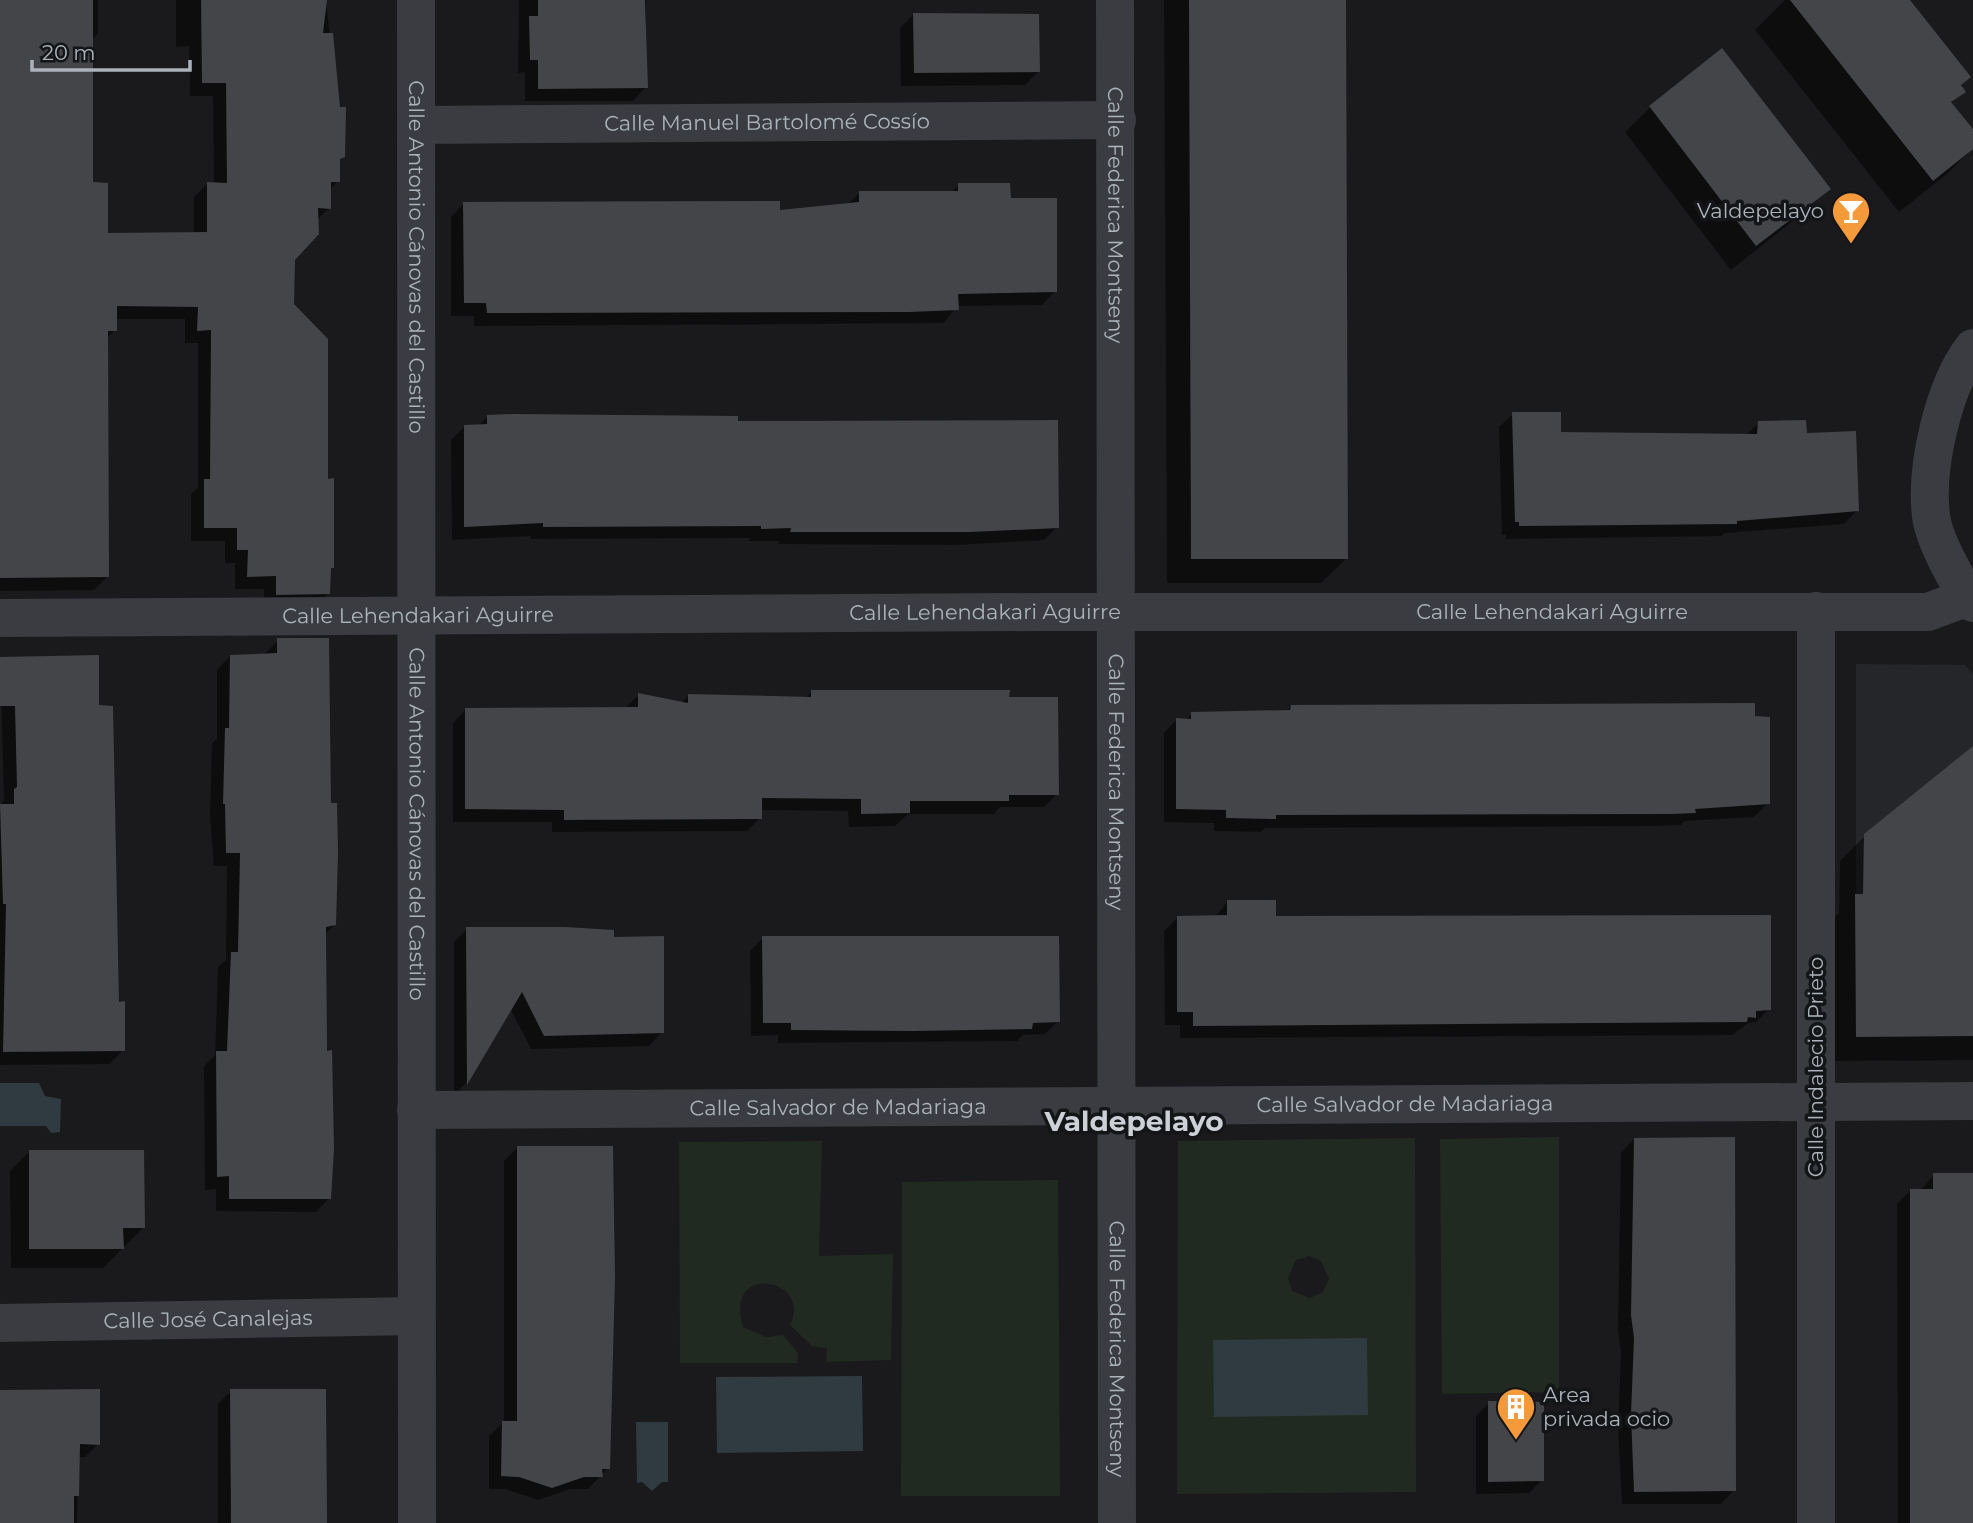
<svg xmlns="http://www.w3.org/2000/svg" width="1973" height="1523" font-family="Montserrat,sans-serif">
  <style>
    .built { fill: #252629 }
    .green { fill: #212a21; fill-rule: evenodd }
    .water { fill: #2f3b40 }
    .shadow { fill: #0007 }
    .building { fill: #444549 }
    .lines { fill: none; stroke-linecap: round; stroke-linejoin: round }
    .minor { stroke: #3a3c41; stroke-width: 38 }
    .labels { text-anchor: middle; stroke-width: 7; stroke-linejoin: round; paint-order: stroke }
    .street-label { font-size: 21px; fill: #acb3bb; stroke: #141517 }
    .poi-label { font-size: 21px; fill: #acb3bb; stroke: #141517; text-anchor: end }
    .district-label { font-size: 28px; font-weight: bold; fill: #cdd1d7; stroke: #141517 }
  </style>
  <rect width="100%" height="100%" fill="#1a1a1c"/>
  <!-- built -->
  <polygon class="built" points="1856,664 1965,665 1973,674 1973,1036 1856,1037"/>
  <!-- green -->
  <g class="green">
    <polygon points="1559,1137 1559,1392 1442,1394 1440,1139"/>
    <path d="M1415 1138 1416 1492 1177 1494 1178 1141ZM1309 1256 1321 1261 1329 1279 1323 1292 1310 1298 1292 1291 1288 1278 1296 1260Z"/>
    <path d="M822 1141 819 1256 893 1254 891 1360 826 1362 827 1348 812 1346 790 1325C814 1279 723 1260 743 1327L766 1337 783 1335 798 1353 797 1363H680L679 1142Z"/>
    <polygon points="1058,1180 1060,1496 901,1496 902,1182"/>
  </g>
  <!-- water -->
  <g class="water">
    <polygon points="0,1083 39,1083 45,1096 61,1099 60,1132 51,1133 46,1126 0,1126"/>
    <polygon points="1367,1338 1368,1415 1214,1417 1213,1340"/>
    <polygon points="862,1376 863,1451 717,1453 716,1377"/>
    <polygon points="636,1422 668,1422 668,1482 662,1482 652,1491 642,1482 637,1483"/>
  </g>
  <!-- shadow -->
  <g class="shadow">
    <polygon points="0,0 98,0 98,33 91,41 92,184 107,235 194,234 194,197 207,184 214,184 213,96 190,96 189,46 176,47 176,0 326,0 333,65 336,65 343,156 338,161 338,181 329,191 329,208 317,220 293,259 292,305 326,481 332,567 329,570 328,593 315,607 264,607 264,589 235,589 235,563 225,563 225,541 191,541 191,494 198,488 198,343 185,343 185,319 115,319 115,330 106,339 107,577 94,590 0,591"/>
    <polygon points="519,0 646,0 646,87 633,101 525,101 525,72 518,73"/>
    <polygon points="1164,0 1344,0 1346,559 1321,583 1167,583"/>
    <polygon points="1785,0 1908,0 1963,91 1950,104 1973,132 1973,148 1947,174 1899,212 1755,30"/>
    <polygon points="913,15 1038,72 1025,85 901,86 900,28"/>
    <polygon points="1722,51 1828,189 1803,213 1731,270 1625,132 1650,108"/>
    <polygon points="959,185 1009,200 1055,291 1042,305 957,306 944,323 474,326 474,316 451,316 451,217 464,203 779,212 847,205 860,193 951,193"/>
    <polygon points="1513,414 1560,434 1746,435 1759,423 1805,435 1857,510 1844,524 1725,533 1722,536 1506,539 1506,535 1502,535 1499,427"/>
    <polygon points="487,417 1057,527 1044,540 956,545 778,544 779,541 749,541 749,538 531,539 531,536 452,540 451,440 464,427 478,426"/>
    <polygon points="278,640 330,805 334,925 324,935 329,1198 316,1212 216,1211 216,1189 205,1190 204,1066 215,1055 218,967 226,960 227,866 214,866 210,816 212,743 217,739 217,670 230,656 264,655"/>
    <polygon points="0,658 97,707 123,1050 110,1064 0,1065 0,806 4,800"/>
    <polygon points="812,691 1007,699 1057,794 1044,807 1000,807 994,814 908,814 895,826 849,827 848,811 760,810 760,818 747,831 552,832 552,822 453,822 453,723 466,709 625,708 639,695 681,703 688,696 805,699"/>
    <polygon points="1291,706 1768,803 1754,817 1685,821 1681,825 1657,826 1265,828 1261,832 1214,831 1214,823 1164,822 1164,733 1177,719 1186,720 1192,714 1286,712"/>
    <polygon points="1973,749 1973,1060 1832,1061 1831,921 1839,913 1840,861 1865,836"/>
    <polygon points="1228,901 1275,917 1769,1009 1756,1022 1748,1023 1732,1035 1180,1038 1180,1025 1165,1025 1164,931 1178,917 1215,917"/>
    <polygon points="467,929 613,939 662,1032 649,1046 531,1049 510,1008 465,1084 454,1095 454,942"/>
    <polygon points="763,938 1058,1021 1045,1034 1023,1035 1017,1041 778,1043 778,1035 751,1036 750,951"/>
    <polygon points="1634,1139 1734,1490 1721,1504 1622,1504 1618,1428 1621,1353 1618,1329 1621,1153"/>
    <polygon points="517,1148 608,1468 588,1489 570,1489 538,1500 505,1489 489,1489 489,1436 504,1422 504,1161"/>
    <polygon points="30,1151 144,1227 103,1268 11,1268 10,1171"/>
    <polygon points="1934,1175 1973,1175 1973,1523 1898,1523 1897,1204 1910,1191 1920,1191"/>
    <polygon points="0,1391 98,1444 85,1457 78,1457 77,1523 0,1523"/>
    <polygon points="231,1391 325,1523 218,1523 218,1404"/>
    <polygon points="1489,1403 1542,1480 1529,1493 1476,1494 1476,1416"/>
  </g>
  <!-- building -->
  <g class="building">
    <polygon points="0,0 93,0 93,182 108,183 108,233 207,232 207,182 227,183 226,83 202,83 201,0 327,0 323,33 333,33 340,107 346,107 345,157 340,159 340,182 331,182 331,209 318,208 319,234 295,260 294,304 328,339 328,479 334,478 334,568 331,568 330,594 276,595 276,576 247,577 248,550 237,550 237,528 204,528 204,479 210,479 211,330 197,331 198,307 117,306 117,331 108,331 109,577 0,578"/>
    <polygon points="538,0 645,0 648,88 538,89 538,60 530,60 529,16 538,16"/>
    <polygon points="1189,0 1346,0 1348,559 1191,559"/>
    <polygon points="1790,0 1910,0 1971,77 1961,85 1966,92 1951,102 1973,129 1973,149 1933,181"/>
    <polygon points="913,13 1039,14 1040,72 914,73"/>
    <polygon points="1722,48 1831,189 1756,246 1649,106"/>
    <polygon points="958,183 1010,183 1011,198 1057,198 1057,292 958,294 959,310 909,312 487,313 486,303 464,303 463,202 780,201 780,210 859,202 859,191 958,191"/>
    <polygon points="1512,412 1561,412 1561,432 1757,434 1758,421 1806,420 1807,433 1856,431 1859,511 1737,521 1737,524 1519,526 1519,522 1515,522"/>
    <polygon points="513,414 738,416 738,421 1058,420 1059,528 970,532 790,532 791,528 761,529 761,526 543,527 543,523 464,527 464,425 487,424 487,415"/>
    <polygon points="277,638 329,638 331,803 337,803 338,853 336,925 326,927 327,1051 332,1050 334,1149 331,1199 229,1199 229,1176 217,1177 216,1051 227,1051 231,952 238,952 240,853 226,853 225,804 223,804 225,728 229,728 230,655 277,653"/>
    <polygon points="99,655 99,705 113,706 119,1002 125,1001 125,1051 3,1052 6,904 3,904 0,804 14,804 14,789 17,787 15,706 0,706 0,657"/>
    <polygon points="811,690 1010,690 1009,697 1058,697 1059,795 1009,795 1009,801 910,801 910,813 861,814 861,799 762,798 762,819 564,820 564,810 465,809 465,708 638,707 638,693 688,703 688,694 811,697"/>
    <polygon points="1755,703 1755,716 1770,717 1770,804 1695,809 1696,813 1672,814 1276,815 1276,819 1226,818 1226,810 1176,809 1176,718 1191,719 1191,712 1290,710 1291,705"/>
    <polygon points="1973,746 1973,1036 1856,1037 1855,894 1863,894 1864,834"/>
    <polygon points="1227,900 1276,900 1276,916 1771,915 1771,1010 1756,1011 1756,1018 1748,1017 1747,1022 1193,1026 1193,1012 1177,1012 1177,916 1227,915"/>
    <polygon points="466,927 565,927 614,930 614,937 664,936 664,1033 544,1036 522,992 467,1085"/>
    <polygon points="762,936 1059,936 1060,1022 1033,1023 1032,1029 912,1031 791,1030 791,1023 763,1023"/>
    <polygon points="1735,1137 1736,1491 1634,1492 1631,1414 1634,1338 1631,1315 1634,1138"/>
    <polygon points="517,1146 613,1146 615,1278 610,1469 602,1469 603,1477 584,1477 552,1488 519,1477 501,1476 502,1421 517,1421"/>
    <polygon points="29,1150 144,1150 145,1228 123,1228 124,1249 29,1249"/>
    <polygon points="1933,1173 1973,1173 1973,1523 1910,1523 1910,1189 1933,1189"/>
    <polygon points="100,1389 100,1445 80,1444 79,1496 74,1496 74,1523 0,1523 0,1390"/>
    <polygon points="230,1389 326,1389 327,1523 231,1523"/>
    <polygon points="1488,1401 1544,1402 1544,1481 1488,1482"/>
  </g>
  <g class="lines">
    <!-- minor -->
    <g class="minor">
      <path id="s1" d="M416 0 417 1523"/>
      <path id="s2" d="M1115 0 1117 1523"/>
      <path id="s3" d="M417 125 1117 120"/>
      <path d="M1973 348C1943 387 1925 468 1931 516 1934 540 1958 584 1973 603"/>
      <path id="s4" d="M0 618 1038 612H1928L1968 597"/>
      <path id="s5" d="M416 1110 1973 1101"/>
      <path id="s6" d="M0 1323 416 1316"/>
      <polyline points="1816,1523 1816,611"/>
    </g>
  </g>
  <!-- icons -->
  <defs>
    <g id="bar-pin" transform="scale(2.0125)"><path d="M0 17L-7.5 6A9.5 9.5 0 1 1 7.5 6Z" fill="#f49a3a" stroke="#141517"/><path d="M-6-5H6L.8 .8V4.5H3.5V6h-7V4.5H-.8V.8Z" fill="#fff"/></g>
    <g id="building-pin" transform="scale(2.0125)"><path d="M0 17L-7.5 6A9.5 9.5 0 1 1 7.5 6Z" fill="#f49a3a" stroke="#141517"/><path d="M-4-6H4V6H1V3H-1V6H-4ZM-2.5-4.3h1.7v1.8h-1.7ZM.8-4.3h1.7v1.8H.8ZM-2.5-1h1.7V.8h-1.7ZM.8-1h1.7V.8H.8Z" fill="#fff"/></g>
  </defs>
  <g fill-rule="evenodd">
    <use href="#bar-pin" x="1851" y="211"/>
    <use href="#building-pin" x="1516" y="1407"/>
  </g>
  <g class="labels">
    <!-- street labels -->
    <g class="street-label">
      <text dy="7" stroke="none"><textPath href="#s3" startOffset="350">Calle Manuel Bartolomé Cossío</textPath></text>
      <text dy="7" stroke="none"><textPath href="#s2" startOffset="215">Calle Federica Montseny</textPath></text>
      <text dy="7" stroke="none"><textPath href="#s1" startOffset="257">Calle Antonio Cánovas del Castillo</textPath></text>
      <text dy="7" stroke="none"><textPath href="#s4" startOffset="1552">Calle Lehendakari Aguirre</textPath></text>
      <text dy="7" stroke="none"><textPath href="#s4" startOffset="985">Calle Lehendakari Aguirre</textPath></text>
      <text dy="7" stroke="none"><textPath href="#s4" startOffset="418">Calle Lehendakari Aguirre</textPath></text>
      <text dy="7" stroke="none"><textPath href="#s2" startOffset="782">Calle Federica Montseny</textPath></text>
      <text dy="7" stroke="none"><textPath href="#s1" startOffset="824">Calle Antonio Cánovas del Castillo</textPath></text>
      <text transform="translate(1816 1067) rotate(-90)" y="7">Calle Indalecio Prieto</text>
      <text dy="7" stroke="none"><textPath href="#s5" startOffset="989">Calle Salvador de Madariaga</textPath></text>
      <text dy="7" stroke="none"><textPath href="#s5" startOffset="422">Calle Salvador de Madariaga</textPath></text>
      <text dy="7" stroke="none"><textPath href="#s6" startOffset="208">Calle José Canalejas</textPath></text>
      <text dy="7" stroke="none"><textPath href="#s2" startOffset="1349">Calle Federica Montseny</textPath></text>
    </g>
    <!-- poi labels -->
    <g class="poi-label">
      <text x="1824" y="218">Valdepelayo</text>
      <text x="1543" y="1402" text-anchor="start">Area<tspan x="1543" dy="24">privada ocio</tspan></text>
    </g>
    <!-- district labels -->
    <g class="district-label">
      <text x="1134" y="1131">Valdepelayo</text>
    </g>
  </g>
  <!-- scale -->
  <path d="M32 60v10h158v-10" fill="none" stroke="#acb3bb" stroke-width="3.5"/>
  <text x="42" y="60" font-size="21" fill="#acb3bb" stroke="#141517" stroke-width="5" paint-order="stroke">20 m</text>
</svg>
